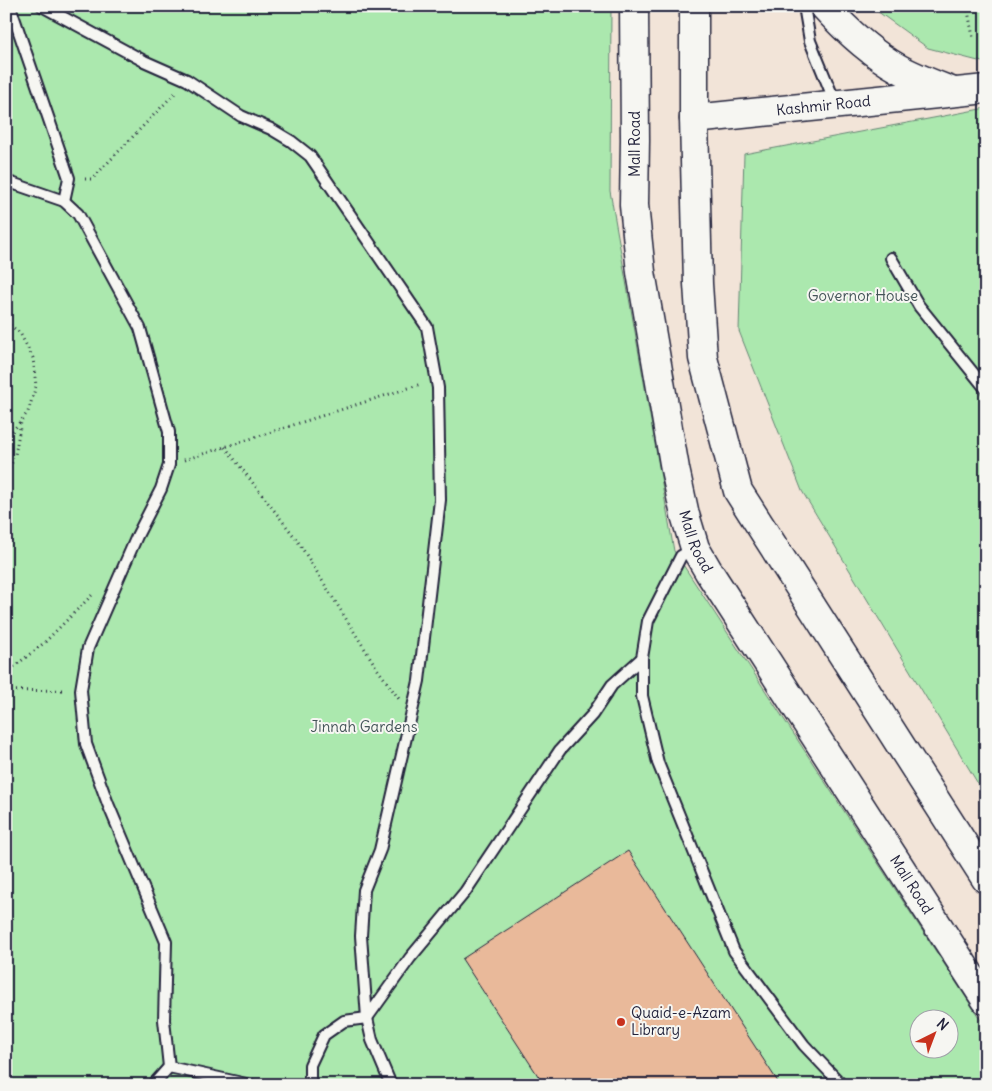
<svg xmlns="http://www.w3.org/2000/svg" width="992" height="1091" font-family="Delius,sans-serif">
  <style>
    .green { fill: #abe8ae; stroke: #668574; fill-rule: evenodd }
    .building { fill: #e9b99a; stroke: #22223b }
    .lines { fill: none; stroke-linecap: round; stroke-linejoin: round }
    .lane-casing { stroke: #22223b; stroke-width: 14 }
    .secondary-casing { stroke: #22223b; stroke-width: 31 }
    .primary-casing { stroke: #22223b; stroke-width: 31 }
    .path { stroke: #22223b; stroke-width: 3; stroke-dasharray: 1 4; stroke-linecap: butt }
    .lane { stroke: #f6f6f2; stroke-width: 10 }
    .secondary { stroke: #f6f6f2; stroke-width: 28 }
    .primary { stroke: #f6f6f2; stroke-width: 28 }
    .poi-dot { fill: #c8321e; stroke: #f6f6f2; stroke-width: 2 }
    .labels { text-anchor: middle; stroke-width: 4; stroke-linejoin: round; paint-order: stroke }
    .street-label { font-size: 15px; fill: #22223b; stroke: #f6f6f2 }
    .park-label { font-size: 15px; fill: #445458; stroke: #f6f6f2 }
    .poi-label { font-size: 15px; fill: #22223b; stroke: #f6f6f2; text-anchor: start }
  </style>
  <rect width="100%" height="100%" fill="#f2e4d8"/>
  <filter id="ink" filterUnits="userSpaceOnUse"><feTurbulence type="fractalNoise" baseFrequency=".02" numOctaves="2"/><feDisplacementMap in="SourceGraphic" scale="10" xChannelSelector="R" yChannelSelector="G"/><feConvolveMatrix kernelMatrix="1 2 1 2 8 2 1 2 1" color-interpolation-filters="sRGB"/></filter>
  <g filter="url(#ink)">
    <!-- green -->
    <g class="green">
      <path d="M6 6H611L610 191 674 551 986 1028V1085H6ZM920 1018H950V1048H920Z"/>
      <polygon points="870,6 986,6 986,63 928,48"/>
      <polygon points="986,108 986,797 802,491 739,331 744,154"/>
    </g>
    <!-- building -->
    <polygon class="building" points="628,851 780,1085 544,1085 462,959"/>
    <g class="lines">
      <!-- lane casing -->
      <g class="lane-casing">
        <g id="lane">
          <polyline points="10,6 69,178 64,201"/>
          <polyline points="42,6 144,61 187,80 241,116 271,129 291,141 310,156 427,327 438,388 440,500 419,681 380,850 364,890 361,936 367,1018 372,1040 391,1085"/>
          <polyline points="804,6 810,41 835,102"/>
          <polyline points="6,181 64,201 78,214 140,328 169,432 169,465 161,489 137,536 88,648 81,690 86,744 108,804 166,942 164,1020 169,1067"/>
          <polyline points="891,258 919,306 986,389"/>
          <polyline points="694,548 681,556 648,621 642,658 642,696 658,763 734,951 804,1045 842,1085"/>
          <polyline points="153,1085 169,1067 251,1085"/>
          <polyline points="310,1085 310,1065 324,1035 344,1021 367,1018 410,958 465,892 560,750 592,715 612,685 642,658"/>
        </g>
      </g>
      <!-- secondary casing -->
      <g class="secondary-casing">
        <g id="secondary">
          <path d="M824 6C846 30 869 52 898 68 914 77 933 84 951 91"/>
          <path id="s1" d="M694 119 986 89"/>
        </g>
      </g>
      <!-- primary casing -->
      <g class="primary-casing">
        <g id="primary">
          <path id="s2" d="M634 6 635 140 634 205 641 272 675 469 685 515 695 548 709 572 986 1000"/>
          <polyline points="694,6 694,119 698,284 703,358 738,491 986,879"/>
        </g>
      </g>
      <!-- path -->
      <g class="path">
        <polyline points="967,6 973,37"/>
        <polyline points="85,179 92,179 176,92"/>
        <polyline points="6,322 20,333 33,358 36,386 28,412 10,434 6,436"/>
        <polyline points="225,447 297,540 376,667 399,699"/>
        <polyline points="184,460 421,384"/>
        <polyline points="6,477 15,455 21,422"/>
        <polyline points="6,673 44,643 92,595"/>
        <polyline points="6,691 66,690"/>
        <polyline points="6,1008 8,1009 6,1011"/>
      </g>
      <!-- lane -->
      <use href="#lane" class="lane"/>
      <!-- secondary -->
      <use href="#secondary" class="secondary"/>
      <!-- primary -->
      <use href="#primary" class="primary"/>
    </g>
  </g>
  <!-- markers -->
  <circle class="poi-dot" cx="621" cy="1022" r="5"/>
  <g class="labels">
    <!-- street labels -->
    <g class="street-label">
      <text dy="5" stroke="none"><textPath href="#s1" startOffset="130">Kashmir Road</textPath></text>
      <text transform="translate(635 144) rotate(-90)" y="5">Mall Road</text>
      <text dy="5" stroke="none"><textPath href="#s2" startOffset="542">Mall Road</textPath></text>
      <text dy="5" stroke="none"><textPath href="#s2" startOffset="948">Mall Road</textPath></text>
    </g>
    <!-- park labels -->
    <g class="park-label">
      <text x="863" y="301">Governor House</text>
      <text x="364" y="732">Jinnah Gardens</text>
    </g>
    <!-- poi labels -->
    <g class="poi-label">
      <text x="631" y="1018">Quaid-e-Azam<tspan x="631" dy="17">Library</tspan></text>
    </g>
  </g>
  <!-- margin -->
  <rect width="992" height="1091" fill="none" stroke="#f6f6f2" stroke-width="25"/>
  <rect x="12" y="12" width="967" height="1066" fill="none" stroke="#22223b" stroke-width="2" filter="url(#ink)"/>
  <!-- north arrow -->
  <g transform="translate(934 1034) rotate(42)"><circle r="24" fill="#f6f6f2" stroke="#a1a1a9"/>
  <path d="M0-4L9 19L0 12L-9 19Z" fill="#c8321e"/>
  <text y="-8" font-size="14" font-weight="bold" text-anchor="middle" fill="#22223b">N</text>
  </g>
</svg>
